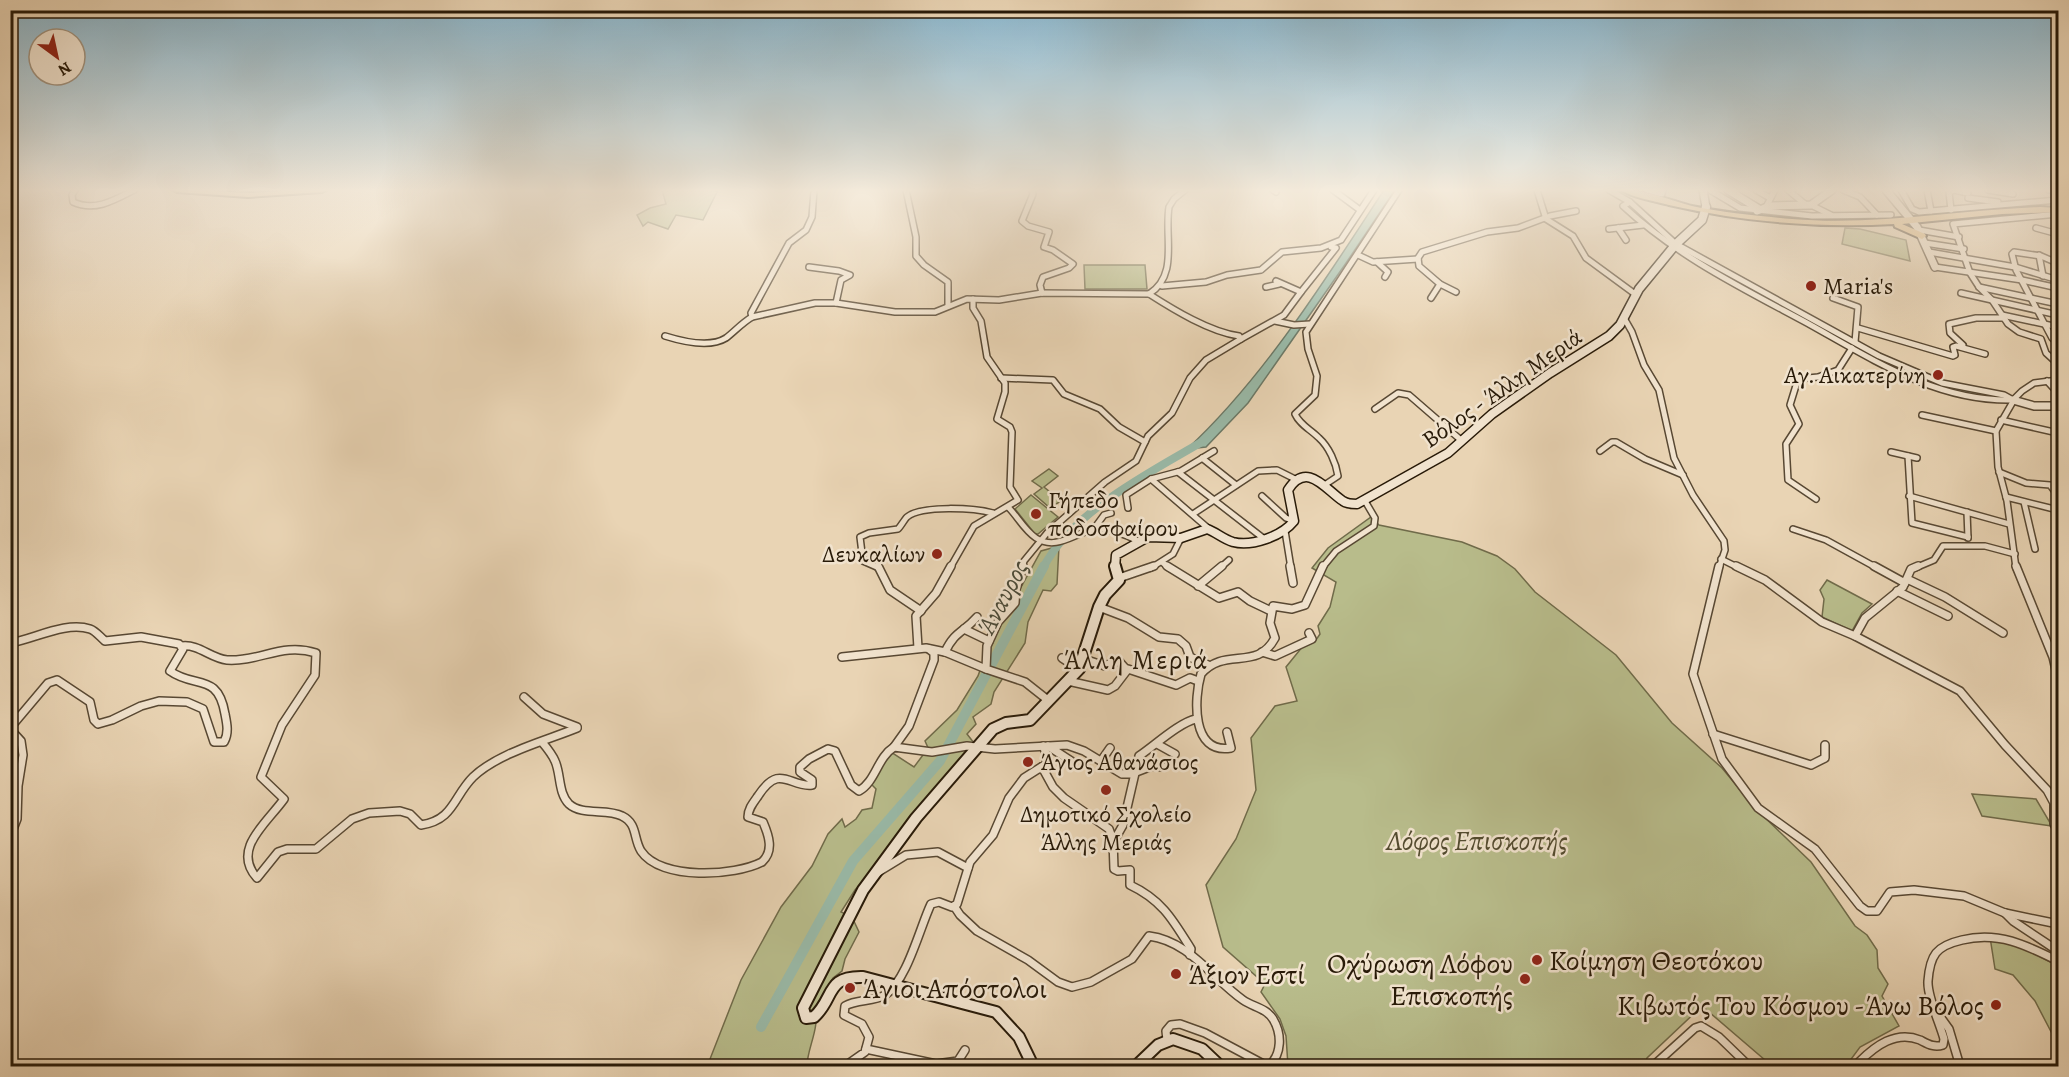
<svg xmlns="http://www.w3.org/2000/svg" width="2069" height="1077" font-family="Alegreya,serif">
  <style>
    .green { fill: #b8bc8b; stroke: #706b4a; stroke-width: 1.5 }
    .water { fill: #99b9a7; stroke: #6c7967; stroke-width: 1.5 }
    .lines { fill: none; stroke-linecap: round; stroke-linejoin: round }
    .river-far1 { stroke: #99b9a7; stroke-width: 8 }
    .river { stroke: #99b9a7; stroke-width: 10 }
    .minor-far1-casing { stroke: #584833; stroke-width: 8 }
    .minor-casing { stroke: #584833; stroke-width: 10 }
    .tertiary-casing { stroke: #584833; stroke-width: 10 }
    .secondary-far1-casing { stroke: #281a08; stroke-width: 11 }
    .secondary-casing { stroke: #281a08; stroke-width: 14 }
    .primary-casing { stroke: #281a08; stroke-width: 4 }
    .minor-far1 { stroke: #f1e3ce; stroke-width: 5 }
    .minor { stroke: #f1e3ce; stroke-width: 7 }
    .tertiary { stroke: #f1e3ce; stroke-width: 7 }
    .secondary-far1 { stroke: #f1e3ce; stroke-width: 8 }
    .secondary { stroke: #f1e3ce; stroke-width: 10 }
    .primary { fill: #e4ba7a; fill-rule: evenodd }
    .poi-dot { fill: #8f2418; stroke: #f1e3ce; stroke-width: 2 }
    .labels { text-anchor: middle; stroke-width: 5; stroke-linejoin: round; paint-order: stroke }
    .poi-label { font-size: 24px; fill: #281a08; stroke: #f1e3ce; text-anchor: start }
    .street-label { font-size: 24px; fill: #281a08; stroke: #f1e3ce }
    .water-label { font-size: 26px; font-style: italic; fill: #4a4a38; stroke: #f1e3ce }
    .quarter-label { font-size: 27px; letter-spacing: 1.5px; fill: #281a08; stroke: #f1e3ce }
    .near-park-label { font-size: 28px; font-style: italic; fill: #534b2f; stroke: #f1e3ce }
    .near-poi-label { font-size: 28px; fill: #281a08; stroke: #f1e3ce; text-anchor: start }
  </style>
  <rect width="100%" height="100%" fill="#e9d4b4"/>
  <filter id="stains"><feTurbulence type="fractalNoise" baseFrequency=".00333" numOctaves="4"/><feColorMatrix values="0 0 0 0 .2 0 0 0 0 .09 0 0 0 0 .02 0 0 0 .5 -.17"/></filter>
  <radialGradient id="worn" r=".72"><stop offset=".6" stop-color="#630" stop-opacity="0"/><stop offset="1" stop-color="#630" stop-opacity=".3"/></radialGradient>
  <!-- green -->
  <g class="green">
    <polygon points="662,190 718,190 703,220 676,215 668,229 648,222 643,226 637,215 650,208 666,204"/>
    <polygon points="1845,228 1860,229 1906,240 1910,261 1842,244"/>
    <polygon points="1084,265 1145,265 1147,289 1085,289"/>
    <polygon points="1049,469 1058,476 1044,487 1061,501 1050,508 1034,494 1042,488 1032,481"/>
    <polygon points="1031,495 1058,517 1038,534 1035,534 1015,509"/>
    <polygon points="1371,517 1379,525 1462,542 1497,556 1515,569 1535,592 1616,655 1672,723 1722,768 1755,808 1811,862 1855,926 1867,935 1877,950 1878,968 1888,984 1882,996 1899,1026 1860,1047 1846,1066 1772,1066 1702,1006 1647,1058 1644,1066 1288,1066 1286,1036 1280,1019 1261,992 1265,984 1223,947 1206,885 1236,839 1256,790 1251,738 1275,706 1297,701 1286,667 1303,646 1316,640 1320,634 1318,626 1330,607 1336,582 1312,568 1328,548"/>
    <path d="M1059 546 1057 584 1051 591 1043 590 1028 622 1025 643 994 692 991 704 973 717 976 724 967 734 974 743 872 871 855 890 841 912 852 917 859 932 845 959 842 971 833 978 814 1010C821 1026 807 1048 807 1066H711L710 1059 741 980 781 907 812 866 828 834 842 819 845 827 856 819 862 810 872 808 876 789 870 783 891 752 914 767 923 755 927 754 929 750 925 741 957 710 978 676 989 645 1041 551Z"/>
    <polygon points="1827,580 1872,604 1862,613 1852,631 1822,617 1824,599 1820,590"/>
    <polygon points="1972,794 2036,799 2052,826 1982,816"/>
    <polygon points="1990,937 2016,944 2058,966 2058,1045 2035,1001 2013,975 1995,969"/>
  </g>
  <!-- water -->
  <g class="water">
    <path d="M1384 190H1395L1344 266 1248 403 1206 447 1187 449C1263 379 1327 277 1384 190Z"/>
    <polygon points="1630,205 1671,242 1915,374 2004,397 2000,400 1955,393 1913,378 1867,355 1667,245 1624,207"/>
  </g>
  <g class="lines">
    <!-- river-far1 -->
    <path class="river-far1" d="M1043 568C1072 512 1147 474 1200 443"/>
    <!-- river -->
    <polyline class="river" points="761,1027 853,861 940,761 1044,566"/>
    <!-- minor-far1 casing -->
    <g class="minor-far1-casing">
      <g id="minor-far1">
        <path d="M75 190 72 195 73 202C95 212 115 200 134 190"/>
        <path d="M814 190 812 217 806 230 789 243 751 313 752 317 815 303H836L895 312H935L967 299 999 300 1042 293 1149 294C1179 275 1164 237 1169 207L1174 199 1185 190"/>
        <polyline points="906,190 916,237 916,256 924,265 948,282 948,306"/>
        <polyline points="1032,190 1033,194 1022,221 1028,226 1049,232 1044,247 1053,250 1073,264 1069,268 1043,277 1040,285 1042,293"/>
        <polyline points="1273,190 1276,192"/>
        <polyline points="1333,190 1360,210"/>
        <polyline points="1537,190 1546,219 1573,236 1586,258 1635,294"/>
        <polyline points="1609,190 1630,202 1676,244 1879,356 1942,383 2004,395 2013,400"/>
        <polyline points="1647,190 1662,194 1663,190"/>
        <polyline points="1710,190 1740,208 1812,216 1891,215"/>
        <polyline points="1756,190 1770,198"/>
        <polyline points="1788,190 1806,205"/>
        <polyline points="1843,190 1860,197 1877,215"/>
        <polyline points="1901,190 1912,209 1919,212 2058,200"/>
        <polyline points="1927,190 1931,211"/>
        <polyline points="1954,190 1968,193"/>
        <polyline points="1988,190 2013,194"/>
        <polyline points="2049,190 2058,191"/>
        <polyline points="1968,198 1998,202"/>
        <path d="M1630 202 1623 206C1678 257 1742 288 1807 323 1872 359 1936 402 2013 400"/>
        <polyline points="1811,205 1831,215"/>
        <polyline points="1766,207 1775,190"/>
        <polyline points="1951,210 1949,192 1954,190"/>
        <polyline points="2058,214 1953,224 1970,273 1979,287 1992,300 2008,324 2019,332 2041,339 2046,353 2058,364"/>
        <polyline points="1618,228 1626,240"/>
        <polyline points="2036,228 2058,234"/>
        <polyline points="1609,229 1643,225"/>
        <polyline points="1919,230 1959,237"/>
        <polyline points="1925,243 1964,249"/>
        <polyline points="1929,252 2015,267 2058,280"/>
        <polyline points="1358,255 1373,262 1418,259"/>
        <polyline points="2039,255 2043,276"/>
        <polyline points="1377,262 1388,272 1385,277"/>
        <polyline points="2055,262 2041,256 2014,252 2012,254 2016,270 2052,338 2058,344"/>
        <polyline points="809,267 839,271 850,275 841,280 836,303"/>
        <polyline points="1935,267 2022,280 2058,288"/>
        <polyline points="1162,286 1206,282 1227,275 1261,270 1282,252 1321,248 1341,240 1374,190"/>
        <polyline points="1266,287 1279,284"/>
        <polyline points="1979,287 2058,304"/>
        <polyline points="1301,292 1336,248 1331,247"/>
        <polyline points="1456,292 1440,284 1419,266 1418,258 1422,252 1487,232 1518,228 1550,216 1576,211"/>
        <polyline points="1961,293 2058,315"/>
        <polyline points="1431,298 1440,284"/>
        <polyline points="1833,298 1858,307 1855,342"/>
        <polyline points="2002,315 2058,327"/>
        <polyline points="1624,318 1632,332 1644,365 1659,390 1674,458 1693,495 1724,541 1725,550 1719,568"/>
        <polyline points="1275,321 1294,325 1310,324"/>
        <polyline points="1858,328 1953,356 1955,355 1953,347 1956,346 1985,354"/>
        <path d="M665 336C681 341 710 348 726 338 735 331 742 323 752 317"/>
        <polyline points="1241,339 1284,315 1301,292 1276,281"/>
        <polyline points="1963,345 1950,333 1949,324 1976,318 2003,318"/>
        <polyline points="1001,378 1053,380 1064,394 1100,409 1119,427 1145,442"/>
        <polyline points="2047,381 2058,393"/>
        <polyline points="1375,409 1398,393 1409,395 1462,441"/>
        <polyline points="1922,415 1996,431"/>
        <polyline points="2001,420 2058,433"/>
        <polyline points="1600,451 1612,442 1616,442 1645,459 1683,475"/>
        <polyline points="1891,452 1917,458"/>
        <polyline points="1908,456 1912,523 1968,537"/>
        <polyline points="1202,458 1236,485"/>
        <polyline points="1178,472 1263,538"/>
        <polyline points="1999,472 2026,483 2050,485 2058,496"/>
        <polyline points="1151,479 1209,529"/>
        <path d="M1326 484 1338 476C1336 463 1329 447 1319 438 1310 429 1300 425 1295 414L1315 395 1317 376 1308 349 1306 332 1399 190"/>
        <polyline points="1262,496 1286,518 1294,521"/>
        <polyline points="1909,496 2009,524"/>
        <polyline points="2006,497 2058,510"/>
        <polyline points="1816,499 1788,480 1786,444 1799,424 1790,405 1798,379 1818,377 1838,370 1852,348"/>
        <polyline points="2024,502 2035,549"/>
        <path d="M1008 507C1018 517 1024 530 1036 538 1058 552 1077 530 1098 529 1112 529 1126 535 1138 541"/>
        <polyline points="1128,508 1126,495 1151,479 1181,471 1214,451"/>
        <polyline points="1967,512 1968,538"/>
        <polyline points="1193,514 1258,471 1277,470 1297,480"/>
        <polyline points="1793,529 1826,540 1877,568"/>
        <polyline points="1093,530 1104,515 1111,513"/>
        <polyline points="1285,531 1291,568"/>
        <polyline points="1721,559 1739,568"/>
        <polyline points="1162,562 1169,568"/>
        <path d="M879 568 863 561 860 537 869 533 898 529C901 526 904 520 907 517 922 505 974 508 993 513"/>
        <polyline points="950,568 974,526 1018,500 1010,487 1012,432 1010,427 997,419 1005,392 1005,383 987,357 981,321 973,308 973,299"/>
        <path d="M1022 568 1024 561 1047 533 1105 482 1136 461 1148 436 1172 413 1190 378 1206 360 1241 339 1239 336C1210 332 1174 310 1149 294"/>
        <polyline points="1151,568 1173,554 1181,538"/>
        <polyline points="1220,568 1229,560"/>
        <polyline points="1322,568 1336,551 1374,526 1375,518 1365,501"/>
        <polyline points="1915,568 1934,560 1943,546 1985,546 2015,554"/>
        <polyline points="2016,568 2007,501 1998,467 1996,431 2015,398 2022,391 2034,383 2058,380"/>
      </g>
    </g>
    <!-- minor casing -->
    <g class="minor-casing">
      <g id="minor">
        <polyline points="878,566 890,590 921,611"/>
        <polyline points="1023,566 1016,589 1015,603 998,622 987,646 986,669 1025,682 1049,701"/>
        <polyline points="1167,566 1219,598 1238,592 1250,601 1271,611"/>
        <polyline points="1290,566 1293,583"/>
        <polyline points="1719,566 1693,674 1722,759 1758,808 1815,849 1860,906 1867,911 1877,911 1890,892 1914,890 1964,896 2005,913 2058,924"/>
        <polyline points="1736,566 1765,580 1822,622 1855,636 1960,691 2005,745 2047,790 2054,803 2054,824 2058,831"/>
        <polyline points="1874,566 1905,583"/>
        <polyline points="2016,566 2053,657 2058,679"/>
        <polyline points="1119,578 1154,566"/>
        <polyline points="1907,579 1945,597 2003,633"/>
        <polyline points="1198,586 1222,566"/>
        <polyline points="1897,591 1948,616"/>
        <polyline points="1099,607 1128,618 1159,637 1178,639 1186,646 1190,657 1208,665"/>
        <polyline points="964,629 989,641"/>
        <polyline points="1855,636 1865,618 1903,587 1911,569 1918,566"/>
        <path d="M10 643C34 639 66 621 90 629 96 631 100 637 105 641L141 637 179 644 183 649 170 671C195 689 218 672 225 714 227 724 229 733 224 742H214L203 709 187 702 159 701 141 706 112 720 98 724 94 720 90 702 57 680 48 683 10 728"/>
        <path d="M182 646C199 644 210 658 227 660 260 662 282 642 316 653L315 675 282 725 261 777 284 799C267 823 231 849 257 878L278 852 287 849H316L352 819 369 813 400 811 410 814 421 825C454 820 453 797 473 777 498 753 545 741 577 728"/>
        <polyline points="918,648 916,616 936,593 951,566"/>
        <path d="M945 652C955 631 963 633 977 617"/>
        <polyline points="1262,652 1275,656 1312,639 1309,633"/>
        <polyline points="842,657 926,648 945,652 986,669"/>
        <polyline points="1062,658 1079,669"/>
        <polyline points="1084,659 1105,666 1118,660 1126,669"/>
        <polyline points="1068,681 1108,690 1115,686 1128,669 1176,685 1190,678 1198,681"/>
        <polyline points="524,697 543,714 577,727"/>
        <polyline points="10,729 21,741 23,755 18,786 17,819 10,837"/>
        <path d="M1227 732 1231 748C1191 755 1194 698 1201 674 1225 646 1257 672 1275 638L1270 623 1273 606 1292 609 1305 605 1323 566"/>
        <polyline points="1713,734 1811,765 1825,758 1825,745"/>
        <path d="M542 742C547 748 552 754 555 761 561 774 558 793 569 804 582 816 607 808 622 816 638 824 633 838 641 851 661 881 735 876 762 862 774 851 769 836 763 822L748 817C748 809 753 803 758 796 780 762 790 788 812 785V780L800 772V767L809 759 828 749 835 751 851 785 859 791C876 781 877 758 894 747L932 752 967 746 995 749 1067 745 1084 751 1122 774H1131L1152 766 1163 767"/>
        <polyline points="1157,744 1175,754"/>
        <polyline points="1048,746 1071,761"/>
        <polyline points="894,747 909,726 934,660 934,653 929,649"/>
        <polyline points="1101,761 1110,748"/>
        <path d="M1042 767 1053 787 1064 798 1109 829 1113 840 1114 869 1118 871 1130 870V885C1162 900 1173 920 1191 949L1190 955"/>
        <path d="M1115 839 1123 825 1139 756C1154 746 1180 722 1196 719"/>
        <polyline points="875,874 906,855 938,852 968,868"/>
        <path d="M954 906 960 915 977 931 1028 960 1058 982 1072 987 1091 982 1132 959 1149 936C1189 941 1212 978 1243 1000 1253 1007 1266 1008 1273 1019 1282 1034 1282 1054 1269 1066"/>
        <polyline points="2005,913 2013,921 2058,951"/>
        <polyline points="1936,1011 1949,1029 1960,1066"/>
        <polyline points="1167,1040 1166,1031 1171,1025 1180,1024 1205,1033 1267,1066"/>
        <polyline points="866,1049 936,1064 958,1061 965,1050"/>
        <path d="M845 1066 865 1052 869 1037 862 1024 844 1015 845 1006C857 999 873 1002 885 995 907 981 920 927 931 904L939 902 952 907 957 904 970 862 993 835 1009 798 1024 778 1046 764 1047 755 1043 746"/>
        <polyline points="1653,1066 1695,1028 1701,1026 1719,1037 1749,1066"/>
        <path d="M1863 1066 1859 1062C1875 1046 1896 1030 1920 1040 1928 1044 1934 1048 1943 1045L1944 1039C1940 1024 1927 996 1928 981 1930 955 1936 946 1962 940 1998 931 2026 945 2058 961"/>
      </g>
    </g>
    <!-- tertiary casing -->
    <g class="tertiary-casing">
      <g id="tertiary">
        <polyline points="1703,190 1706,207"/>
        <polyline points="1728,190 1759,209"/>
        <polyline points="1886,190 1917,227 1935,267"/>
        <polyline points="1757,211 1770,206 1811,205 1832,190"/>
        <polyline points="2013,400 2034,406 2058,406"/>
      </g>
    </g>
    <!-- secondary-far1 casing -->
    <g class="secondary-far1-casing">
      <path id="secondary-far1" d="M1115 568 1116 555 1148 537 1181 538 1207 529C1216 532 1223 539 1233 542 1252 547 1282 536 1294 521L1288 490C1307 460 1326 490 1343 501 1347 504 1352 504 1357 504L1448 453 1492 414 1550 373 1609 336 1620 325 1639 289 1676 244 1702 220 1706 207"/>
    </g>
    <!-- secondary casing -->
    <g class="secondary-casing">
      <g id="secondary">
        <path d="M1033 1066 1019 1037 996 1012 863 977C825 976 835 998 814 1017L806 1018 803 1008 863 890 916 818 993 729 1006 723 1030 720 1079 669 1099 607 1105 595 1119 580 1115 566"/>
        <polyline points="1136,1066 1158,1045 1173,1039 1202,1049 1220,1066"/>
      </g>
    </g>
    <!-- primary casing -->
    <g class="primary-casing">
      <g id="primary">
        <path d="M173 190C197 188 222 192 247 193 273 193 300 187 326 190L322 192 248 197 177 192Z"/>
        <path d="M1621 190C1639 188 1673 201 1692 206 1725 213 1759 216 1792 219 1875 226 1957 210 2040 207L2058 208V212L2002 214 1902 224 1925 234 1926 236 1922 239 1895 227 1894 224C1818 228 1743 222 1669 205 1654 201 1634 198 1621 190Z"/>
      </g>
    </g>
    <!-- minor-far1 -->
    <use href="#minor-far1" class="minor-far1"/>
    <!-- minor -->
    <use href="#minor" class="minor"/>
    <!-- tertiary -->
    <use href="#tertiary" class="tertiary"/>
    <!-- secondary-far1 -->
    <use href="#secondary-far1" class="secondary-far1"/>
    <!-- secondary -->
    <use href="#secondary" class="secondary"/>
    <!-- primary -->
    <use href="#primary" class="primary"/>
  </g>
  <!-- sky -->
  <linearGradient id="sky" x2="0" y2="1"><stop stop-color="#88b6ce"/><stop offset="0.56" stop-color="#f5ecdd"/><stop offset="1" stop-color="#f5ecdd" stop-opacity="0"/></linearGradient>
  <rect width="2069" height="340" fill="url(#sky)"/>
  <!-- markers -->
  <g class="poi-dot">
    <circle cx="1811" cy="286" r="6"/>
    <circle cx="1938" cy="375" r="6"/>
    <circle cx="1036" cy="514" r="6"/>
    <circle cx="937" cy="554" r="6"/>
    <circle cx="1028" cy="762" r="6"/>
    <circle cx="1106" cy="790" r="6"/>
    <circle cx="1537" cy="960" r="6"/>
    <circle cx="1176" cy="974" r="6"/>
    <circle cx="1525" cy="979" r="6"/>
    <circle cx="850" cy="988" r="6"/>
    <circle cx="1996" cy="1005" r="6"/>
  </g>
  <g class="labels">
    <!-- poi labels -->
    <g class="poi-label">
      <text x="1823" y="294">Maria's</text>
      <text x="1926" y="383" text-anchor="end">Αγ. Αικατερίνη</text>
      <text x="1048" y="508">Γήπεδο<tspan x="1048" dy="28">ποδοσφαίρου</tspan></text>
      <text x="925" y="562" text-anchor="end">Δευκαλίων</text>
      <text x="1040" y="770">Άγιος Αθανάσιος</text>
      <text x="1106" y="822" text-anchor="middle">Δημοτικό Σχολείο<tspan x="1106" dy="28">Άλλης Μεριάς</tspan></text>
    </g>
    <!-- street labels -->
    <g class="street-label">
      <text transform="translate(1502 388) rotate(-35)" y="8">Βόλος - Άλλη Μεριά</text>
    </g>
    <!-- water labels -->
    <g class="water-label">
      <text transform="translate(1002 598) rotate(-62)" y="9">Άναυρος</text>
    </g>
    <!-- quarter labels -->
    <g class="quarter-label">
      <text x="1136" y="669">Άλλη Μεριά</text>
    </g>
    <!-- near-park labels -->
    <g class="near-park-label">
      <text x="1477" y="850">Λόφος Επισκοπής</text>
    </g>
    <!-- near-poi labels -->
    <g class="near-poi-label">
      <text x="1549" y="970">Κοίμηση Θεοτόκου</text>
      <text x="1513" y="973" text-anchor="end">Οχύρωση Λόφου<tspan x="1513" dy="32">Επισκοπής</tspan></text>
      <text x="1188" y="984">Άξιον Εστί</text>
      <text x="862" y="998">Άγιοι Απόστολοι</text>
      <text x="1984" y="1015" text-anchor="end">Κιβωτός Του Κόσμου -Άνω Βόλος</text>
    </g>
  </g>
  <!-- margin -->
  <rect width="2069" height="1077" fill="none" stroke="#e9d4b4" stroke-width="36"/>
  <rect x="12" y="12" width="2045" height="1053" fill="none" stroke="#281a08" stroke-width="3"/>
  <rect x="18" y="18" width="2033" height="1041" fill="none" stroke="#281a08" stroke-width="1.5"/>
  <!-- north arrow -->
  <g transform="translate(57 57) rotate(147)"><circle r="28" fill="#f1e3ce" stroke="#a1937f" stroke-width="1.5"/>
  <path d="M0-4.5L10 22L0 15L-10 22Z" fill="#8f2418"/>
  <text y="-9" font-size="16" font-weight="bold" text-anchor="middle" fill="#281a08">N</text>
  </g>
  <rect width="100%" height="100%" filter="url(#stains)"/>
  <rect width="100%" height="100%" fill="url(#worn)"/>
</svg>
